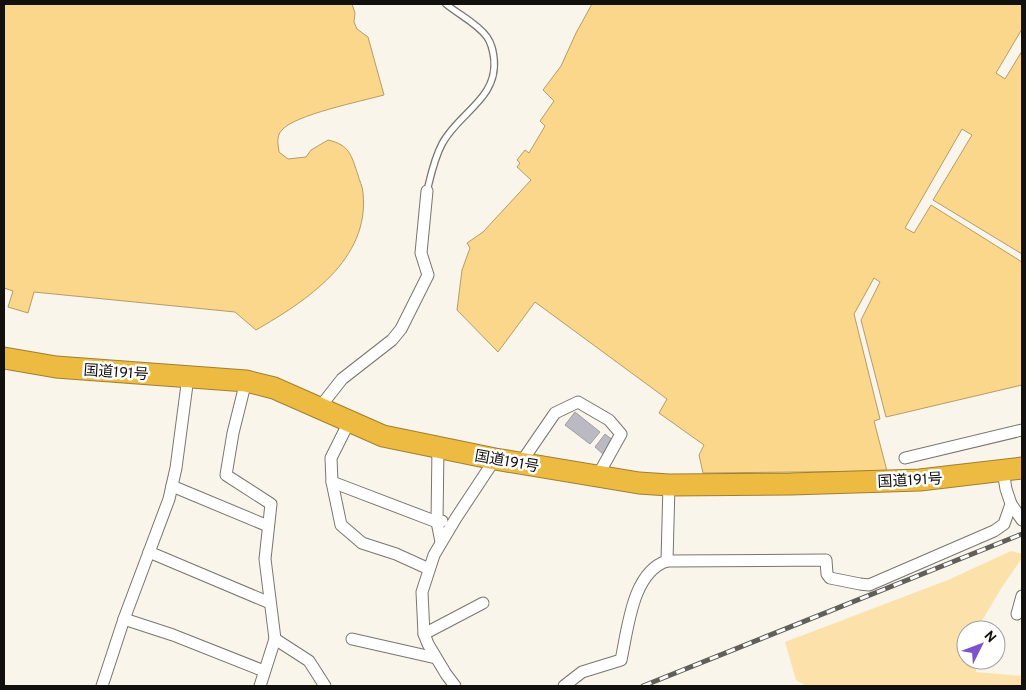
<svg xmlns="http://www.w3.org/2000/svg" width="1026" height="690" font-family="Overpass,'Noto Sans JP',sans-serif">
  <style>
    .green { fill: #fce1ab }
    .water { fill: #fbd78c; stroke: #b59c66 }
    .building { fill: #bbb9c2; stroke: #9f9ea7 }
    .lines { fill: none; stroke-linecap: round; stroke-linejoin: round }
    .lane-casing { stroke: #7a766e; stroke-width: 8 }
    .street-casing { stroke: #7a766e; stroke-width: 13 }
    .highway-casing { stroke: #a17f30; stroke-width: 23 }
    .lane { stroke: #fff; stroke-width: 5.5 }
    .street { stroke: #fff; stroke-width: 11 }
    .highway { stroke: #edba42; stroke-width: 21 }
    .rail-casing { stroke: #615f59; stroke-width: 5 }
    .rail { stroke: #fff; stroke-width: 3; stroke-dasharray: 9; stroke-linecap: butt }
    .labels { text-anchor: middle; stroke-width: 5; stroke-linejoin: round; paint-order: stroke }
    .street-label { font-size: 15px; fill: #13110e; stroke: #fff }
  </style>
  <rect width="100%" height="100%" fill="#f9f5eb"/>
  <!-- green -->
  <polygon class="green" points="1011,551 1022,554 1022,558 1002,587 980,624 980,630 966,630 966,660 977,660 976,672 1022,676 1022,686 806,686 796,680 785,642 948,580"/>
  <!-- water -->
  <g class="water">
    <path d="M4 4H352L355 13 354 22 357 29 368 37 384 95C362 101 294 115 282 130 276 136 278 144 279 152L288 159 306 157 311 150 328 140C350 145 351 155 358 175 359 180 363 187 363 193 370 260 306 301 256 330L235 312 34 292 28 313 8 307 13 291 4 288Z"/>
    <polygon points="592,4 1022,4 1022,29 996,73 1005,79 1022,51 1022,254 933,200 972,135 962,129 905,228 914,233 931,205 1022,262 1022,385 886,417 861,320 880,282 874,278 854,314 880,419 874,421 887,471 703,473 699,455 704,445 659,413 667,399 535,302 498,352 457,310 462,270 470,248 467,243 483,232 531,180 517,167 520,163 517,160 525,150 529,153 545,126 540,121 554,101 543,90 561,66 576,33"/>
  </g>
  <!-- building -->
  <g class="building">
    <polygon points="575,412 600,432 590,444 565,425"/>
    <polygon points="605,434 614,441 603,454 595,447"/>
  </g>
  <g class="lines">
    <!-- lane casing -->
    <g class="lane-casing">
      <path id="lane" d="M427 191C431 175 434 159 442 144 458 113 498 99 494 59 493 51 492 44 487 37 477 23 459 15 446 4"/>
    </g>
    <!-- street casing -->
    <g class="street-casing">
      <g id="street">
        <polyline points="246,381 233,433 226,475 271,504 265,559 275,639 260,686"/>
        <polyline points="320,407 342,379 392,340 401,329 428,275 421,253 427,191"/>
        <polyline points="349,422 331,458 332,482 341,525 362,543 396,554 429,569"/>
        <polyline points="438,447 437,522 442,521"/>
        <polyline points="905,458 1022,430"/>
        <polyline points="520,464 555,413 578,402 609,420 621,434 597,477"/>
        <polyline points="332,482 437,522 441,542"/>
        <polyline points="172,486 268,526"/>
        <polyline points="1011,504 1022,520"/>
        <polyline points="149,552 270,603"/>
        <polyline points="667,561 826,560 827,574 830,578 860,584 869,585 994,531 1004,524 1011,504 1006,489 1003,471"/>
        <polyline points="1017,614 1022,596"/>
        <polyline points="124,619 173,635 264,671"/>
        <polyline points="424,634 483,603"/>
        <polyline points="275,639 309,661 325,686"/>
        <polyline points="352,639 436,658"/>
        <polyline points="102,686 124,619 169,499 176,468 188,377"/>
        <polyline points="455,686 446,674 428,644 424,634 422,592 434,555 456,518 495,459"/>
        <path d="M564 686 582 672 621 660C628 629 632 572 667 561L669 485"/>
      </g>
    </g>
    <!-- highway casing -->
    <g class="highway-casing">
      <polyline id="highway" points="4,358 56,367 246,381 274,388 383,436 495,459 639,483 669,485 791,484 920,480 1022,468"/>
    </g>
    <!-- lane -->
    <use href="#lane" class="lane"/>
    <!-- street -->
    <use href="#street" class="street"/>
    <!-- highway -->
    <use href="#highway" class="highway"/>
    <!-- rail casing -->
    <g class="rail-casing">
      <polyline id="rail" points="643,686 1022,534"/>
    </g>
    <!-- rail -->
    <use href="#rail" class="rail"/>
  </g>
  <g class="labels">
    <!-- street labels -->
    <g class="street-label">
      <text transform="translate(116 372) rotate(4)" y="5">国道191号</text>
      <text transform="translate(507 461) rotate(10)" y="5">国道191号</text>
      <text transform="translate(910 480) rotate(-3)" y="5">国道191号</text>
    </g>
  </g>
  <!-- border -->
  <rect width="1026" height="690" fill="none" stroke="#13110e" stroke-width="10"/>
  <!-- north arrow -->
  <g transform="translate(981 645) rotate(48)"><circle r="24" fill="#ffffff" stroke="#a1a09f"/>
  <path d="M0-4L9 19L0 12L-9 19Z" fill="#7d53cd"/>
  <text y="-8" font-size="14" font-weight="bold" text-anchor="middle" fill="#13110e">N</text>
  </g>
</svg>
